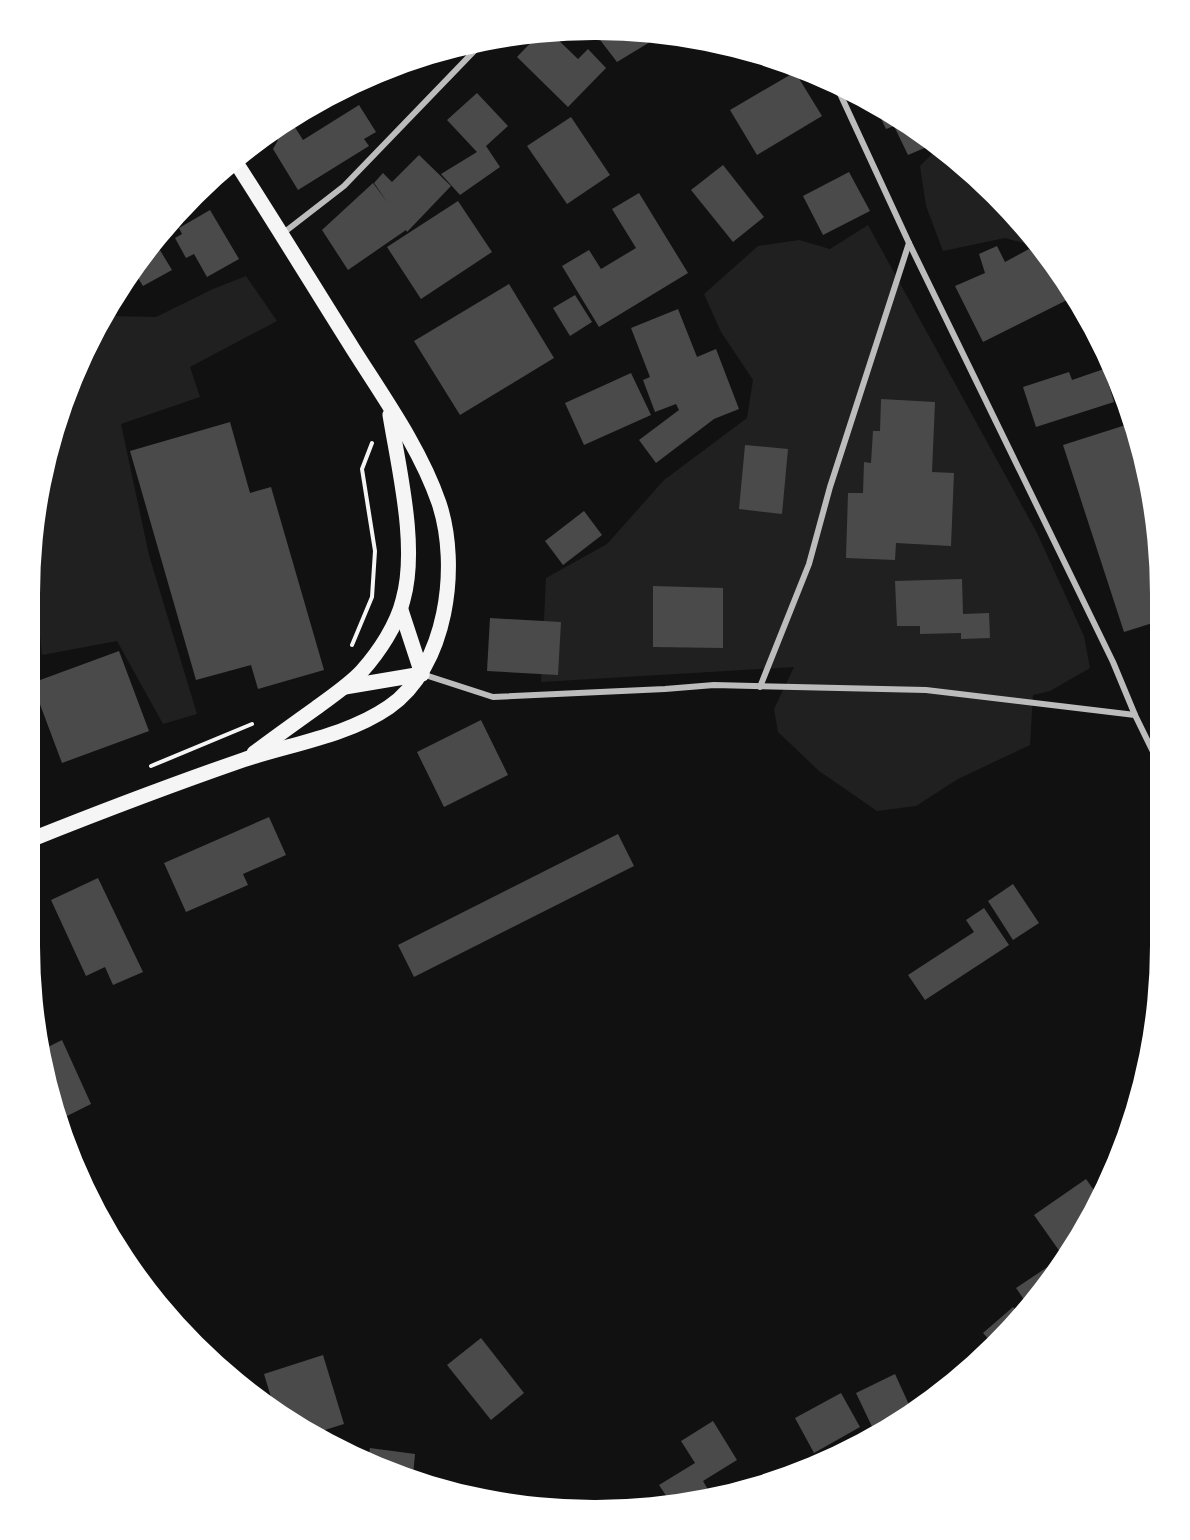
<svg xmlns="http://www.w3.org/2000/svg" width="1190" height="1540" font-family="Lato,sans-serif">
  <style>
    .green { fill: #202020 }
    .building { fill: #4a4a4a }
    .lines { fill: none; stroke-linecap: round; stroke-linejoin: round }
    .path { stroke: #f5f5f5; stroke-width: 4 }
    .minor { stroke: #bcbcbc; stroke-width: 6 }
    .primary { stroke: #f5f5f5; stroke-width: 15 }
  </style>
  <rect width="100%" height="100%" fill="#111"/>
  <!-- green -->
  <g class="green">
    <polygon points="939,147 1020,222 1037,247 1005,238 943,251 926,206 920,166"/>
    <polygon points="868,225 1037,533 1084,636 1090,668 1050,691 1033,695 1030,745 958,779 916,806 877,811 819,771 778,732 774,709 794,667 541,682 546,578 607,544 664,480 747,418 753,380 721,332 704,294 758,246 799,240 830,249"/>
    <polygon points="246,276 277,321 190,367 200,397 121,424 149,555 197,714 163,724 117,641 42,655 36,597 31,596 31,558 60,414 112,316 156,317 213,289"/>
  </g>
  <!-- building -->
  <g class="building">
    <polygon points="632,31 660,36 617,62 594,32"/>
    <polygon points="539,34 552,34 578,59 588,49 606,68 568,107 517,57"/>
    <polygon points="795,72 822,116 757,155 730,110"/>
    <polygon points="477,93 508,126 486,146 500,167 460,195 441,174 477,152 447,120"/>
    <polygon points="359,105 376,132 364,139 369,146 298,190 273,149 278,140 273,134 291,121 303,140"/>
    <polygon points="876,108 934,144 908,155 894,126 886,129"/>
    <polygon points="571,117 610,175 567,204 527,146"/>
    <polygon points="419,155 451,186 407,232 406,230 348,270 322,230 373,183 388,203 374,183 383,173 392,182"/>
    <polygon points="723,165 764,217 733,242 691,190"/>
    <polygon points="849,172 870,211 823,235 803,196"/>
    <polygon points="639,193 688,273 599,327 562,266 589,250 601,269 636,248 612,209"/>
    <polygon points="458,201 492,252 421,299 387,247"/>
    <polygon points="210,210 239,259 207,277 194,254 186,258 175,238 182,234 179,228"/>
    <polygon points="155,242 172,270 143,286 135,273 147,251"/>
    <polygon points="997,246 1005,262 1029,249 1060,279 1073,297 983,342 955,286 985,273 979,254"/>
    <polygon points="509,284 554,358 460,415 414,341"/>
    <polygon points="575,295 592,322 570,336 553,308"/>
    <polygon points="678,309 697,357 716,349 739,409 714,419 656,463 639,440 679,410 676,404 655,412 643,380 650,377 631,328"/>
    <polygon points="1104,369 1114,402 1036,427 1023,387 1069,372 1072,380"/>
    <polygon points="631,373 651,415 584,445 565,403"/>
    <polygon points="881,399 935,402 932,472 954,473 951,546 896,543 895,560 846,558 848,493 863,493 864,462 871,463 873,431 880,431"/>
    <polygon points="230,422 250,493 271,487 324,670 258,689 251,665 196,680 130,451"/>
    <polygon points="1132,423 1159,558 1159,621 1124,632 1063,445"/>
    <polygon points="745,445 788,449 782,514 739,509"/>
    <polygon points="584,511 602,535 563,565 545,541"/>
    <polygon points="962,579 963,614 989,613 990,638 961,639 961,633 920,634 920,626 897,626 895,581"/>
    <polygon points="653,586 723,588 723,648 653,647"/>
    <polygon points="490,618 561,622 558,675 487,671"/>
    <polygon points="119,651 149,731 62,763 32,683"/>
    <polygon points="481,720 508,775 444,807 417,752"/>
    <polygon points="269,817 286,855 243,874 248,885 186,912 164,863"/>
    <polygon points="618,834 634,866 414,977 398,945"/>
    <polygon points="98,878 143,972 113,985 105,967 86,976 51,900"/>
    <polygon points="1013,884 1039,923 1013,940 988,901"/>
    <polygon points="984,908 1009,945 925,1000 908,975 974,932 966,920"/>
    <polygon points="62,1040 91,1104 61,1119 49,1092 44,1049"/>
    <polygon points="1086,1179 1098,1196 1065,1259 1034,1215"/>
    <polygon points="1049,1266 1053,1273 1027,1304 1016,1288"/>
    <polygon points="1013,1307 1020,1314 994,1345 983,1333"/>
    <polygon points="481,1338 524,1393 491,1420 447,1365"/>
    <polygon points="323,1355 344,1424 312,1434 273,1404 264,1374"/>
    <polygon points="895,1374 911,1409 876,1435 856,1393"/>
    <polygon points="841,1393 860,1427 814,1453 795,1418"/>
    <polygon points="713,1421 737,1460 703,1481 711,1495 669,1500 659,1485 695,1463 681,1441"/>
    <polygon points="370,1448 415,1454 413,1476 368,1458"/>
  </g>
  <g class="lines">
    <!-- path -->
    <g class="path">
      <polyline points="352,645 372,597 375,551 362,469 372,443"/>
      <polyline points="151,766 252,724"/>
    </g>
    <!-- minor -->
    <g class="minor">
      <polyline points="836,85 909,243 1113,662 1135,715 1159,764"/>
      <polyline points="282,234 344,186 481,44"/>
      <polyline points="422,674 493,697 665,689 714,685 926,690 1135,715"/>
      <polyline points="760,687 809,564 830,487 909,243"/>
    </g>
    <!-- primary -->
    <g class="primary">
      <polyline points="401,610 422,674"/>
      <polyline points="345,687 422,674"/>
      <path d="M254 753C274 738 295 723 316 708 332 696 349 685 362 671 379 652 397 625 403 600 418 547 399 470 390 415"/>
      <path d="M30 840C100 812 171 785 243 760 291 744 347 736 389 707 447 667 460 566 439 503 420 448 384 398 353 349 314 287 275 223 235 161"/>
    </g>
  </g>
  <!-- crop -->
  <path d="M0 0H1190V1540H0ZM594 40H596A554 554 0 0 1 1150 594V946A554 554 0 0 1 596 1500H594A554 554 0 0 1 40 946V594A554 554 0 0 1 594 40Z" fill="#fff" fill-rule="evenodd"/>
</svg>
